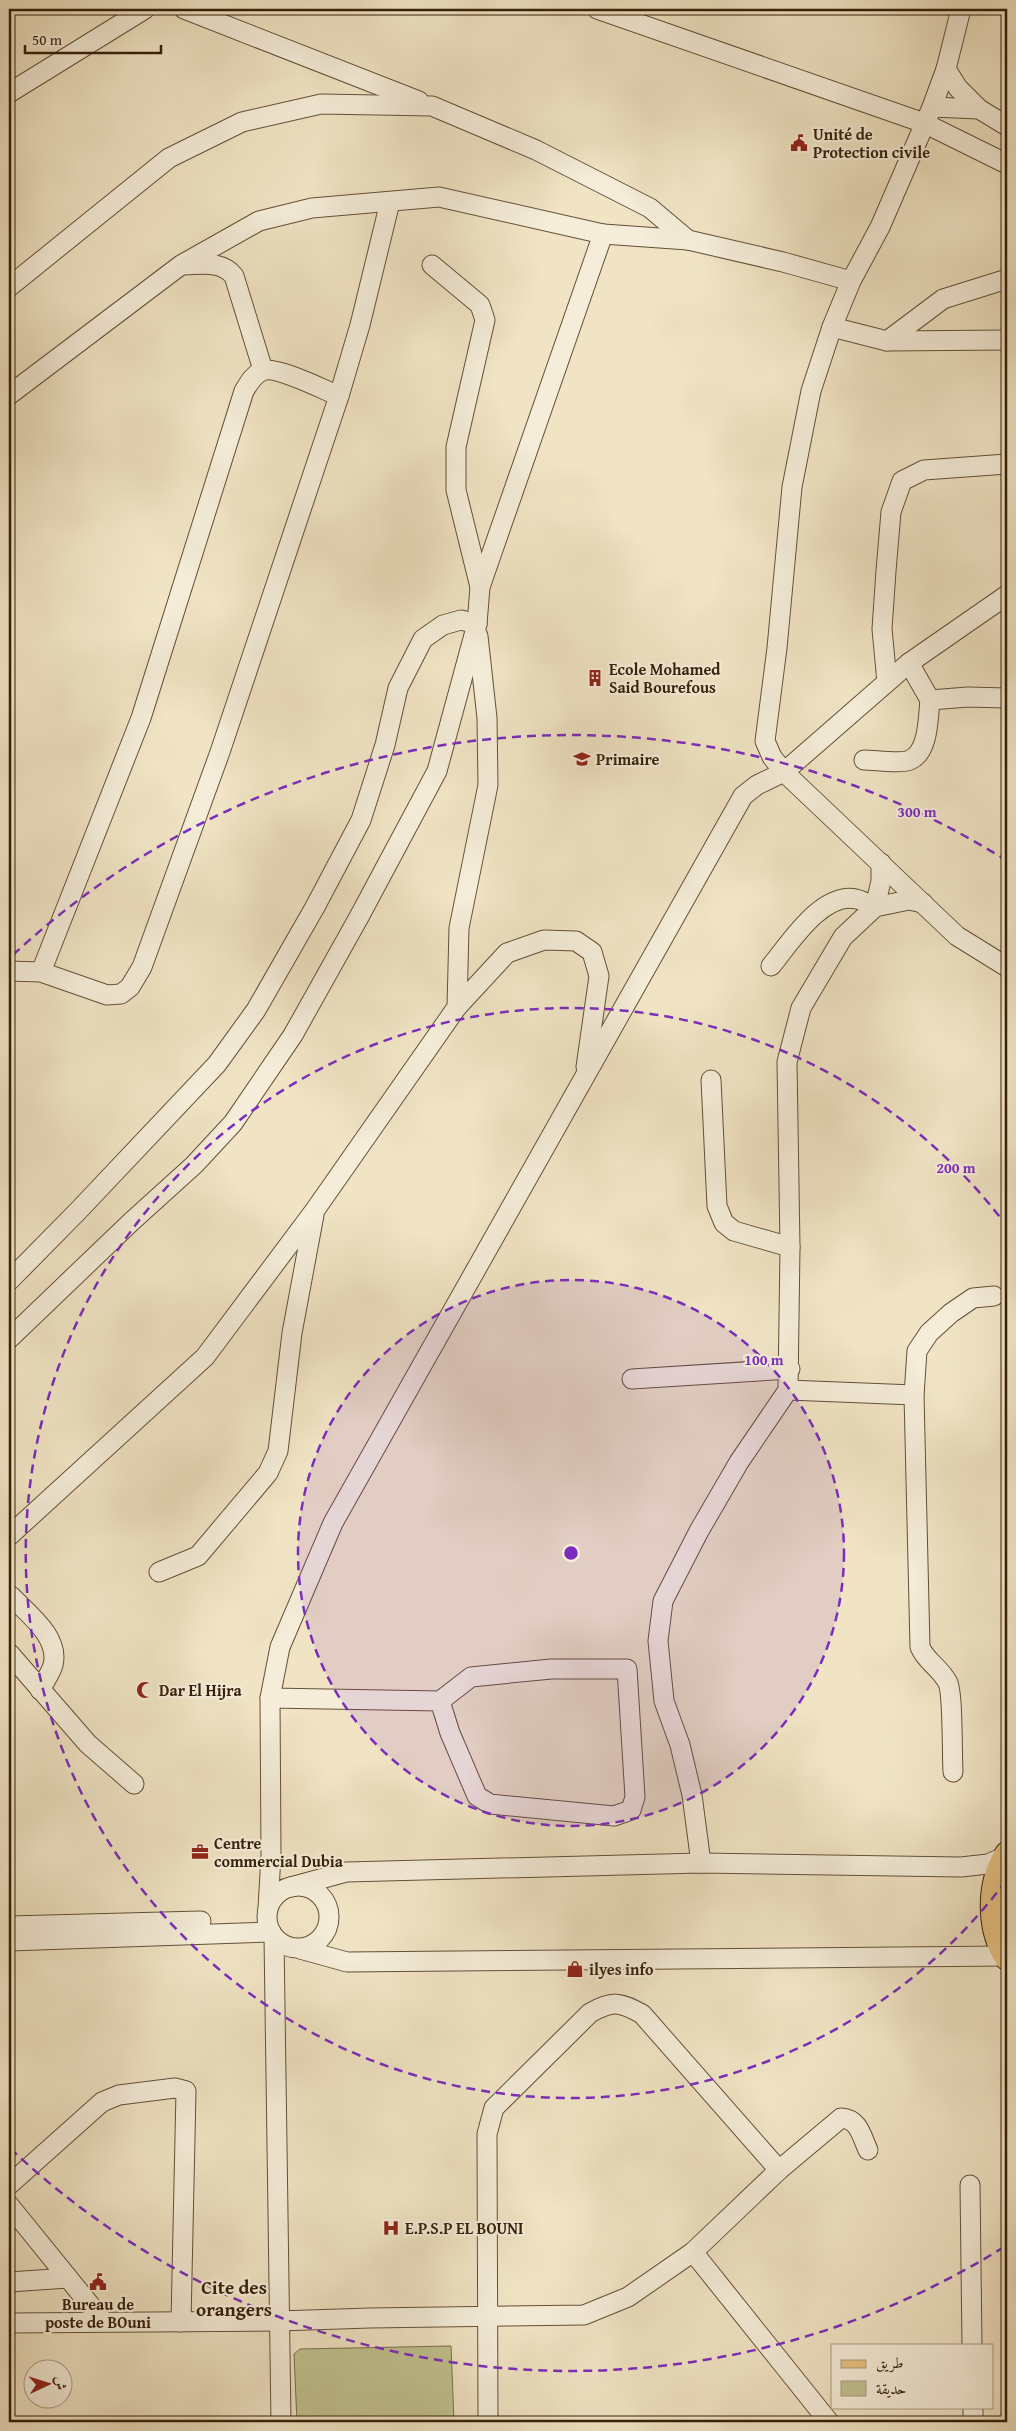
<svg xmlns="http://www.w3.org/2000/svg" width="1016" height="2431" font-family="'Gentium Book Plus',Amiri,serif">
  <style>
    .green { fill: #c1c28f; stroke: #7a704c }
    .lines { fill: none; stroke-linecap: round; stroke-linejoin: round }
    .minor-casing { stroke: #635037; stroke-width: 21 }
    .major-casing { stroke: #341f08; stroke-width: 26 }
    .minor { stroke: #f5edd9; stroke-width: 19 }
    .major { stroke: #e8c282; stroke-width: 24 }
    .ring { fill: none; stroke: #7b2cbf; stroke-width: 2.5; stroke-dasharray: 9 6 }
    .labels { text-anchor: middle; stroke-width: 4.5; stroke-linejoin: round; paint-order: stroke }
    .poi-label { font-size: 16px; font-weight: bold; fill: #341f08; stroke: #f5edd9; text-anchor: start }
    .quarter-label { font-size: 19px; font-weight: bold; fill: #341f08; stroke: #f5edd9 }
    .centre { fill: #7b2cbf; stroke: #f5edd9; stroke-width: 2.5 }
    .ring-label { font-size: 15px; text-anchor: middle; font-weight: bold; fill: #7b2cbf; stroke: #f5edd9; stroke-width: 4.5; stroke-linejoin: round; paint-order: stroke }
  </style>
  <rect width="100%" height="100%" fill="#f0e4c4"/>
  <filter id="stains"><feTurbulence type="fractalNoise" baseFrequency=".004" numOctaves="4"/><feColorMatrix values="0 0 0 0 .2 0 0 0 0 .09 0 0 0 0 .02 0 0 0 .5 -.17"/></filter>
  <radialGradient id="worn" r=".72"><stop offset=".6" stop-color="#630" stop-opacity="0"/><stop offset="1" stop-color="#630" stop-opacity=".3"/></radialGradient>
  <!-- green -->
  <polygon class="green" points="451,2346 454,2422 297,2422 294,2354 300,2349"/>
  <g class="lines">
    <!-- minor casing -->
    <g class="minor-casing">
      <g id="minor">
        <polyline points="184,9 419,101"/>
        <polyline points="597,9 924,123 1007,164"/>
        <polyline points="961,9 946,69 932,107 880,227 851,281 832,327 811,391 792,487 777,648 765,741 772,757 784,772 909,663 1007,595"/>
        <polyline points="946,69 958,88 979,109"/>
        <polyline points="9,93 145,9"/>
        <polyline points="932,107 979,109 1007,126"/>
        <polyline points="603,234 688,240"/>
        <path d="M182 265C201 265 221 260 234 276L263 370"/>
        <polyline points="432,265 480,305 485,320 456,447 456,490 480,587"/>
        <polyline points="9,287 169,158 242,122 321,104 432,106 536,150 650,208 688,240 783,262 851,281"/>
        <polyline points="832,327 887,341 1007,340"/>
        <polyline points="887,341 943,299 1007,279"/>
        <polyline points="9,395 181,265 259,221 312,208 439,197 603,234 480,587 477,624 437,771 359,917 293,1035 233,1123 194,1165 131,1222 9,1339"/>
        <polyline points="909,663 930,700 968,697 1007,698"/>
        <polyline points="887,682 882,629 886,571 891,512 902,481 924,470 1007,464"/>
        <path d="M864 760C875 760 901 764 910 760 929 752 928 717 930 700"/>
        <path d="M771 966C790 943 822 892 856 899 862 900 869 904 875 907L881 881V863"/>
        <polyline points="9,971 41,972 107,995 121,994 130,987 142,967 220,752 339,396 360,325 390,202"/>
        <path d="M41 972 141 718 244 391C249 383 253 375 262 371 275 365 324 390 339 396"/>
        <polyline points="457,1007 507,953 544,940 576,941 592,952 599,976 586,1067"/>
        <polyline points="711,1080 717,1206 724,1223 734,1231 790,1247"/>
        <polyline points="9,1281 78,1211 217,1064 256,1010 315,907 361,820 385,745 398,688 423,639 443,625 461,620 477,624"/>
        <polyline points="632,1379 790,1369"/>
        <path d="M788 1390 914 1395 920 1647C927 1663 940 1667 948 1683 953 1694 952 1756 953 1772"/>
        <polyline points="914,1395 917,1351 929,1333 951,1313 973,1298 994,1296"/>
        <polyline points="9,1536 205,1357 315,1210 457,1007 459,928 488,785 487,718 478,636"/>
        <polyline points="159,1572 198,1556 268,1473 278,1451 292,1333 314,1215"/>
        <path d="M11 1596C28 1614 60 1637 53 1665 51 1673 44 1682 40 1690"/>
        <polyline points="9,1653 88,1744 134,1784"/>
        <polyline points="270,1698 440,1701 471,1677 551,1669 627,1669 635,1797 631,1810 614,1816 490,1804 477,1796 450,1733 440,1701"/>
        <polyline points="701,1863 692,1795 680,1745 664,1701 658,1641 663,1601 699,1531 739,1462 788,1390 790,1247 787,1062 801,1008 843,937 875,907 909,900 923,903"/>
        <circle cx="298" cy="1917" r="31"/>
        <polyline points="291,1887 346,1872 701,1863 961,1867 988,1864 1006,1856"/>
        <polyline points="268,1908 271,1855 270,1698 280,1647 333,1523 743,796 757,785 784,772 957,936 1007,967"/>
        <polyline points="9,1926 201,1921"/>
        <polyline points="274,1937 281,2422"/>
        <polyline points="9,1941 271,1932"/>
        <polyline points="300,1949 347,1962 1006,1956"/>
        <path d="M779 2170 841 2118C859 2119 861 2135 868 2150"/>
        <polyline points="9,2185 102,2102 119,2095 175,2088 186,2091 181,2322"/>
        <polyline points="970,2185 972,2345"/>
        <polyline points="9,2205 103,2321"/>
        <polyline points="693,2252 829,2422"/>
        <polyline points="9,2282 68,2278"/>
        <path d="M9 2323 278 2321 370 2318 584 2315 628 2297 693 2252 779 2170 642 2014C620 2002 613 2000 590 2013L494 2108 487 2134 488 2422"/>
        <polyline points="973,2407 973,2422"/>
      </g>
    </g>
    <!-- major casing -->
    <g class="major-casing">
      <path id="major" d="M1007 1854C988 1884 988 1928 1007 1958"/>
    </g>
    <!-- minor -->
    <use href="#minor" class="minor"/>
    <!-- major -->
    <use href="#major" class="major"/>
  </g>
  <!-- distance rings -->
  <circle cx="571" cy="1553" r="273" fill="#7b2cbf" fill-opacity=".12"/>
  <g class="ring">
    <circle cx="571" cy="1553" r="273"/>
    <path d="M1006 1881A545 545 0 1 1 1006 1225"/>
    <path d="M1004 2247A818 818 0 0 1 13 2151M13 955A818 818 0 0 1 1004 859"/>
  </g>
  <!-- icons -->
  <defs>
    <g id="civic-bare" transform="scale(1.35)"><path d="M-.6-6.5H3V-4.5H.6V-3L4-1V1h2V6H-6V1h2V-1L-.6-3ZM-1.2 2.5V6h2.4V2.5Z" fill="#8f2418" stroke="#f5edd9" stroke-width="2.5" paint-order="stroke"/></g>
    <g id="building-bare" transform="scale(1.35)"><path d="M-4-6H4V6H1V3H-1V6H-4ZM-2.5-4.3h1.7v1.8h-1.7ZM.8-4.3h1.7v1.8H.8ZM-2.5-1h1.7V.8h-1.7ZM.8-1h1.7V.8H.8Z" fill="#8f2418" stroke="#f5edd9" stroke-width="2.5" paint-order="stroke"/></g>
    <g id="school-bare" transform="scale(1.35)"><path d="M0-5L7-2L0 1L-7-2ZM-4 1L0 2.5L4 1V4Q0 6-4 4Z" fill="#8f2418" stroke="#f5edd9" stroke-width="2.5" paint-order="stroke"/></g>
    <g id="mosque-bare" transform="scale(1.35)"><path d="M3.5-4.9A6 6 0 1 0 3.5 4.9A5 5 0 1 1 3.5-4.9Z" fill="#8f2418" stroke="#f5edd9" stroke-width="2.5" paint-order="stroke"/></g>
    <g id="office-bare" transform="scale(1.35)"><path d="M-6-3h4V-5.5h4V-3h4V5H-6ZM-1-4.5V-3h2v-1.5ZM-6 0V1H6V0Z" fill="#8f2418" stroke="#f5edd9" stroke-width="2.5" paint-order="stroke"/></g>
    <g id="shop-bare" transform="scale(1.35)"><path d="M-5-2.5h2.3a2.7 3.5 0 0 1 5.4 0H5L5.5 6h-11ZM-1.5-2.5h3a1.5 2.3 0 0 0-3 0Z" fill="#8f2418" stroke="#f5edd9" stroke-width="2.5" paint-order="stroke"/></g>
    <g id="hospital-bare" transform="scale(1.35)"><path d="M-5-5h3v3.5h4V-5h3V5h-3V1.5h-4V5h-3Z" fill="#8f2418" stroke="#f5edd9" stroke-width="2.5" paint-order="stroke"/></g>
  </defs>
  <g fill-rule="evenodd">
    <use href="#civic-bare" x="799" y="143"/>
    <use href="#building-bare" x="595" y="678"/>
    <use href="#school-bare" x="582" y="759"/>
    <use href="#mosque-bare" x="145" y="1690"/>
    <use href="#office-bare" x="200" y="1852"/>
    <use href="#shop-bare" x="575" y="1969"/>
    <use href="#hospital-bare" x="391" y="2228"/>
    <use href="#civic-bare" x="98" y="2282"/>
  </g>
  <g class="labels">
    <!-- poi labels -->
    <g class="poi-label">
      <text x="813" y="140">Unité de<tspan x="813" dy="18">Protection civile</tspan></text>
      <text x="609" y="675">Ecole Mohamed<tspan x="609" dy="18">Said Bourefous</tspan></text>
      <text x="596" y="765">Primaire</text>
      <text x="159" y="1696">Dar El Hijra</text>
      <text x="214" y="1849">Centre<tspan x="214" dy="18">commercial Dubia</tspan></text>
      <text x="589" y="1975">ilyes info</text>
      <text x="405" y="2234">E.P.S.P EL BOUNI</text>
      <text x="98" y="2310" text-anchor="middle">Bureau de<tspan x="98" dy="18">poste de BOuni</tspan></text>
    </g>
    <!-- quarter labels -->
    <g class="quarter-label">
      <text x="234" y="2294">Cite des<tspan x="234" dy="22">orangers</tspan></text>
    </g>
  </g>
  <circle cx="571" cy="1553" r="8" class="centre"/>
  <g class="ring-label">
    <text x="917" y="817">300 m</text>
    <text x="956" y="1173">200 m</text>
    <text x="764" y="1365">100 m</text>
  </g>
  <!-- margin -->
  <rect width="1016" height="2431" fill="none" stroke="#f0e4c4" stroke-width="30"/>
  <rect x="10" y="10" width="996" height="2411" fill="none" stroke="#341f08" stroke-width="2.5"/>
  <rect x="15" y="15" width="986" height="2401" fill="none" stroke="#341f08"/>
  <!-- legend -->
  <rect x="831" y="2344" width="162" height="65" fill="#f5edd9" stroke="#a89b85"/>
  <rect x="841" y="2360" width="25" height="8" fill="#e8c282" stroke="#a89b85"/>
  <text x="876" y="2368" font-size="15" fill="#341f08">طريق</text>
  <rect x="841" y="2381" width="25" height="15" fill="#c1c28f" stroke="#a89b85"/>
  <text x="876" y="2394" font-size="15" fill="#341f08">حديقة</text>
  <!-- north arrow -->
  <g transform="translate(48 2384) rotate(86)"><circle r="24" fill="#f5edd9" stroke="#a89b85"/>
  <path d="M0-4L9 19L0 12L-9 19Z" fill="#8f2418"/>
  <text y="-8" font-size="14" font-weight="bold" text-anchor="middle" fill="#341f08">ش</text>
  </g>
  <!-- scale -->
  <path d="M25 45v8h136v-8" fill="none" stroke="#341f08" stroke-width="2.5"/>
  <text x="32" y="45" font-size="15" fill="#341f08" stroke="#f5edd9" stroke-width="4" paint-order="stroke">50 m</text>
  <rect width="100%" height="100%" filter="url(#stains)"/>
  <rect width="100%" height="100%" fill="url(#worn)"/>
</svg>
